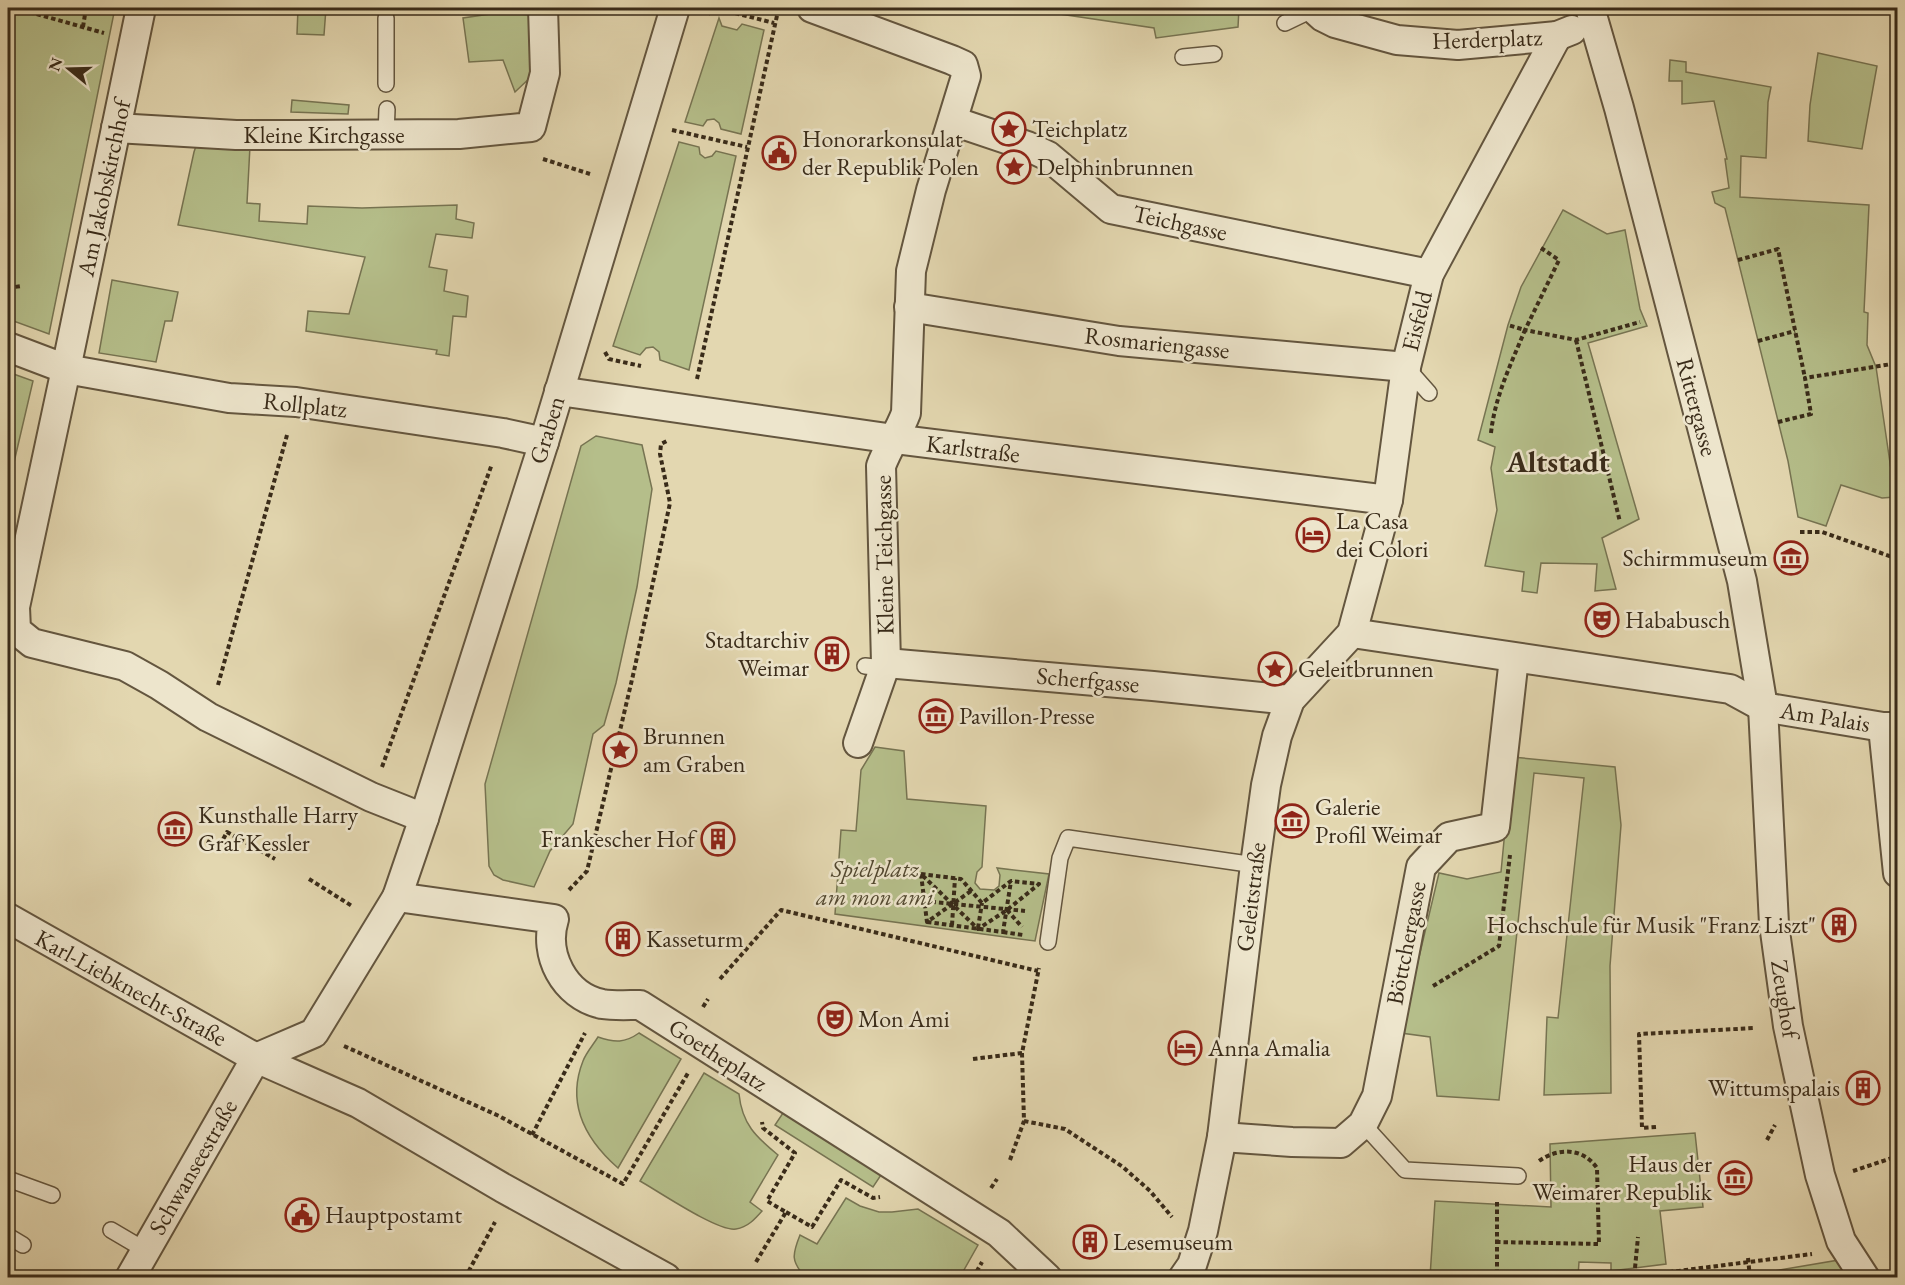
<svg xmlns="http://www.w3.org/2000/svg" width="1905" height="1285" font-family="'EB Garamond',serif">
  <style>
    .green { fill: #b5be8a; stroke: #777452; stroke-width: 1.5 }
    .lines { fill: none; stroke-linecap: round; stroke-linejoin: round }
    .lane-casing { stroke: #64563f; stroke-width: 18 }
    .street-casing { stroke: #64563f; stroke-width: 32 }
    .path { stroke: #392b19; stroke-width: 4; stroke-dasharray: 4.5 3; stroke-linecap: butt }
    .lane { stroke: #ede5cc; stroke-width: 15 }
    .street { stroke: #ede5cc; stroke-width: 28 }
    .labels { text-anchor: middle; stroke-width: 5; stroke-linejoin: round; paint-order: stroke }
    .street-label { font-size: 24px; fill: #392b19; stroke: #ede5cc }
    .poi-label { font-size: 24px; fill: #392b19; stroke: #ede5cc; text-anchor: start }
    .park-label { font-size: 24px; font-style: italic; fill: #524830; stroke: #ede5cc }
    .district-label { font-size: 30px; font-weight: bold; fill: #392b19; stroke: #ede5cc }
  </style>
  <rect width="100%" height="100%" fill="#e3d7b0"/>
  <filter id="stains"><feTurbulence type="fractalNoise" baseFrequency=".00333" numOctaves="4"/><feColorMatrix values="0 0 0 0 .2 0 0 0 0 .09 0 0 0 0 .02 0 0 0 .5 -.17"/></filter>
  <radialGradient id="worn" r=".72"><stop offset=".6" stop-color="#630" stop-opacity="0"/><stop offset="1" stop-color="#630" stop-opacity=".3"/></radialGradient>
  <!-- green -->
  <g class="green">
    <polygon points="8,8 115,8 49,334 8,319"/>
    <polygon points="298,8 326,8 324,35 297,34"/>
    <polygon points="1019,8 1239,8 1238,27 1156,38 1154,28"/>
    <polygon points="497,13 536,15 534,74 515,92 503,60 469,62 463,18"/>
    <polygon points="719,18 722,26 737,30 742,24 764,30 741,134 721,129 719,123 714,119 707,120 703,126 685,122"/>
    <polygon points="1818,53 1877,66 1862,149 1808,141 1810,105"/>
    <polygon points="1670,60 1686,62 1686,72 1771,87 1768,102 1766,158 1741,156 1740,197 1869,205 1864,312 1868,313 1867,345 1876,367 1895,497 1882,498 1841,485 1826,526 1798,517 1788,461 1725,208 1715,203 1712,192 1729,188 1725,159 1727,159 1714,101 1682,104 1682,81 1669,81"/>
    <polygon points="292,100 349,105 348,114 291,112"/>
    <polygon points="679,142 699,147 700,154 705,158 712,156 716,151 736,156 689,370 660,360 659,352 653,347 646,348 640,355 613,346"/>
    <polygon points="197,143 250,146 247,203 260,204 259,221 307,224 308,206 362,208 457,205 456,219 474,223 472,238 436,234 429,267 447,270 444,291 468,296 466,317 453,316 449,356 436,354 437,350 306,331 308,311 349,314 365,257 178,225 194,152"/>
    <polygon points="1563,210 1607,234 1625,230 1640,309 1647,326 1588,343 1639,519 1602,538 1616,589 1595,591 1597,564 1541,563 1537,593 1522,591 1524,572 1485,566 1497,510 1491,468 1495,447 1478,440 1508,325 1521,287"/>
    <polygon points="112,280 178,292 172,321 165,321 156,362 99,353"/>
    <polygon points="8,372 33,381 8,488"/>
    <polygon points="596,436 642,445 652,489 637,587 616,683 604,725 593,734 573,824 550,851 534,887 503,880 494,875 489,866 485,784 581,446"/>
    <polygon points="875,747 904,751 907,799 986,806 982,867 977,872 975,883 980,889 994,890 999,886 1000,875 997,868 1049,874 1035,941 835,914 841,830 856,831 861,770"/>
    <polygon points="1512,757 1615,767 1621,825 1610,966 1611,1093 1544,1095 1547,1017 1558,1018 1584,778 1534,773 1499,1100 1437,1096 1430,1037 1401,1033 1439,873 1467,879 1501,872"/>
    <path d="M639 1033 681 1059 618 1168C585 1139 566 1104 583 1061 586 1053 593 1045 598 1037 615 1043 625 1043 639 1033Z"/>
    <path d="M704 1073 739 1094C742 1124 756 1137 778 1155L750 1202 762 1211C755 1219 748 1227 736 1229 718 1232 658 1191 640 1181Z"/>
    <polygon points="785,1110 883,1172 873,1187 775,1125"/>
    <polygon points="1695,1133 1703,1207 1660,1211 1666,1264 1611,1271 1611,1263 1579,1262 1578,1277 1430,1277 1435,1201 1551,1207 1550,1144"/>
    <path d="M846 1198 860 1206 879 1212H892L918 1209 978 1245 960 1277H805C791 1261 792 1255 800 1235L817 1244Z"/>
    <polygon points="1845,1259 1846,1277 1769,1277 1768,1272"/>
  </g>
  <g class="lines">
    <!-- lane casing -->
    <g class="lane-casing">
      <g id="lane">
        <polyline points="1285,23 1314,9"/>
        <polyline points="1183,57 1214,54"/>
        <polyline points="386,84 386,18"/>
        <polyline points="386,135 387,109"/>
        <polyline points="1406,367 1429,393"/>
        <polyline points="865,666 884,668"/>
        <polyline points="1048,942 1060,858 1068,838 1255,865"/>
        <polyline points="1363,1124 1405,1170 1518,1176"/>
        <polyline points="8,1179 52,1195"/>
        <polyline points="111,1230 145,1250"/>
        <polyline points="8,1236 23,1245"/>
      </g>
    </g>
    <!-- street casing -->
    <g class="street-casing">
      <g id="street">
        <path d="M812 8 952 60 963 65 966 76 931 190 911 271 906 413C899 432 888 447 881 466L886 663 858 743"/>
        <polyline points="1313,8 1323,17 1335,23 1397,40 1458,45 1557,36 1572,30"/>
        <polyline points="1590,8 1619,108 1742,581 1763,707 1774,924 1788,1026 1820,1175 1841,1241 1865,1278"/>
        <polyline points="953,121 1027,146 1048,156 1111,209 1429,274"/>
        <polyline points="116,128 236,135 296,135 459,134 531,127 545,73 543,8"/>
        <polyline points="909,307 1119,341 1406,367"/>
        <polyline points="8,347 66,369 141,8"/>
        <polyline points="559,391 894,439 1388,500"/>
        <polyline points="1352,633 1730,689 1763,707 1883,727 1898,727"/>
        <polyline points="886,663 1153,686 1290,700"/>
        <polyline points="1883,727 1898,873"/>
        <polyline points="424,818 371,797 208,717 159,685 125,666 32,643 16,630 15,607 66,369 229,398 296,402 503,433 544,442"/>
        <path d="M397 897 554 919C543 954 564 996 602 1004 614 1006 628 1005 640 1005L999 1233 1047 1278"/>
        <polyline points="8,918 256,1058 358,1103 503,1188 666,1278"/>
        <polyline points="256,1058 314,1033 397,897 424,818 544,442 675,8"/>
        <polyline points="1222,1137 1292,1142 1341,1143 1363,1124 1377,1096 1421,867 1449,837 1495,827 1514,658"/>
        <polyline points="130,1278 256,1058"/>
        <polyline points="1183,1278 1192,1265 1203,1231 1222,1137 1255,865 1266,785 1277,736 1290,700 1352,633 1388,500 1406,367 1429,274 1557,36"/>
      </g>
    </g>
    <!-- path -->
    <g class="path">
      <polyline points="15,8 104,33"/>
      <polyline points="708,14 715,8 774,23"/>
      <polyline points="83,27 86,8"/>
      <polyline points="8,36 14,8"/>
      <polyline points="672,130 747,147"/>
      <polyline points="543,159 590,174"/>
      <polyline points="1541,248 1559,260 1525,330 1576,340 1640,322"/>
      <polyline points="1738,260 1778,249 1805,378"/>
      <polyline points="8,288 21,286"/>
      <polyline points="1576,340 1620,522"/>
      <polyline points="1758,341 1795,331"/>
      <polyline points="605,352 609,359 641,366"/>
      <polyline points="697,379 778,11"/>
      <polyline points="1778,422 1811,414 1805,378 1898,363"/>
      <path d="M1491 433C1495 396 1511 364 1525 330L1508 325"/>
      <polyline points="1800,532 1822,532 1898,559"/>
      <polyline points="218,685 287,435"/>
      <polyline points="382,767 492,464"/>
      <polyline points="207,841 219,847 227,832 275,859"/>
      <polygon points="921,874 961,879 982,903 1011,881 1039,884 1007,910 978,929"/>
      <polyline points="921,874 927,922 971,891"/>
      <polyline points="309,879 352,906"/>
      <polyline points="569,890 587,871 634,671 670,503 660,454 661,444 667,441"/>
      <polyline points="924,901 1025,911"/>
      <polyline points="1007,910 1022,927"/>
      <polyline points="927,922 1003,932 1011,881"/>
      <polyline points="952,925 955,878"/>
      <polyline points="978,928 982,903"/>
      <polyline points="1003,932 1023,935"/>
      <polyline points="720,979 781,910 1038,971"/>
      <polyline points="1433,986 1499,946 1510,855"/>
      <polyline points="703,1007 708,999"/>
      <polyline points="344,1046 499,1116 623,1184 688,1073"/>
      <polyline points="973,1059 1022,1053"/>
      <polyline points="1024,1121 1065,1129 1123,1167 1150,1191 1172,1217"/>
      <polyline points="1656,1127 1642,1128 1639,1034 1755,1028"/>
      <polyline points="532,1135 585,1033"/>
      <polyline points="1767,1140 1775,1125"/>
      <polyline points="1010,1160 1024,1121 1022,1053 1039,968"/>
      <polyline points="1853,1171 1898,1156"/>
      <polyline points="991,1188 997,1179"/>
      <polyline points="786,1212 812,1227 841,1180 873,1198 880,1197"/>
      <path d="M1496 1242 1599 1244 1597 1168C1583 1148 1559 1147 1539 1161"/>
      <polyline points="1748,1258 1750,1278"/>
      <polyline points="756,1262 786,1212 767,1201 795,1153 763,1128 762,1122"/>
      <polyline points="1635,1268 1638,1237"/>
      <polyline points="1497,1274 1497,1200"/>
      <polyline points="1654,1274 1812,1254"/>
      <polyline points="465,1278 495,1222"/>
      <polyline points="973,1278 982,1262"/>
    </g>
    <!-- lane -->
    <use href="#lane" class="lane"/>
    <!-- street -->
    <use href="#street" class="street"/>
  </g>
  <!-- icons -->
  <defs>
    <g id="sight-ring" transform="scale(1.725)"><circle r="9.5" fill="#ede5cc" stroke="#8f2418" stroke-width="1.5"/><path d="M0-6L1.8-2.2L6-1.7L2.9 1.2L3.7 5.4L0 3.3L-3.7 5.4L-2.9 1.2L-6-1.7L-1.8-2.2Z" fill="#8f2418"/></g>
    <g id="civic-ring" transform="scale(1.725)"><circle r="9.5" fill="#ede5cc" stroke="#8f2418" stroke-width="1.5"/><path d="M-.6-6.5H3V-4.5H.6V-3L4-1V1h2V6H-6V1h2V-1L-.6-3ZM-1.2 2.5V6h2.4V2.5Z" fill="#8f2418"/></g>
    <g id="hotel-ring" transform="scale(1.725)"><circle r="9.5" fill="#ede5cc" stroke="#8f2418" stroke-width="1.5"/><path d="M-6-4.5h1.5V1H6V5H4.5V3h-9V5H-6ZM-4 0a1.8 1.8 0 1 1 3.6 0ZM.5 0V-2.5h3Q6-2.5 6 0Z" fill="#8f2418"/></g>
    <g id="museum-ring" transform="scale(1.725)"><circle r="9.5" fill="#ede5cc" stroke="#8f2418" stroke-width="1.5"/><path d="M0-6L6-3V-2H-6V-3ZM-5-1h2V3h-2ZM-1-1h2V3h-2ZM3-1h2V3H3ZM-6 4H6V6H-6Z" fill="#8f2418"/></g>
    <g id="theatre-ring" transform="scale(1.725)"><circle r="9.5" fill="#ede5cc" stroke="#8f2418" stroke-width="1.5"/><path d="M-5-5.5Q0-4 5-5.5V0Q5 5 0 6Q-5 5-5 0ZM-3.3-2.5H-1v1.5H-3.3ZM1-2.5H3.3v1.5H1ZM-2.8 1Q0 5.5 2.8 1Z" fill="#8f2418"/></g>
    <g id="building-ring" transform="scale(1.725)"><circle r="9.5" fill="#ede5cc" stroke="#8f2418" stroke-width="1.5"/><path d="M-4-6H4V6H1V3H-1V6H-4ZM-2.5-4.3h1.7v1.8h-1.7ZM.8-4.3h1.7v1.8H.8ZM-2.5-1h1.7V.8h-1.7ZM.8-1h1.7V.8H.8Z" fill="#8f2418"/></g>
  </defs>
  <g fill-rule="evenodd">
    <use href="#sight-ring" x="1009" y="129"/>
    <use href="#civic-ring" x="779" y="153"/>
    <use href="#sight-ring" x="1014" y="167"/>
    <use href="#hotel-ring" x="1313" y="535"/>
    <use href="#museum-ring" x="1791" y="558"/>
    <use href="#theatre-ring" x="1602" y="620"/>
    <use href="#building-ring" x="832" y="654"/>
    <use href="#sight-ring" x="1275" y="669"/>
    <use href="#museum-ring" x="936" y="716"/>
    <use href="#sight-ring" x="620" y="750"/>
    <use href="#museum-ring" x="1292" y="821"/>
    <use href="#museum-ring" x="175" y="829"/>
    <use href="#building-ring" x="718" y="839"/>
    <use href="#building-ring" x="1839" y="925"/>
    <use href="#building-ring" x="623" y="939"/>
    <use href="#theatre-ring" x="835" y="1019"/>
    <use href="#hotel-ring" x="1185" y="1048"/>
    <use href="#building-ring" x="1863" y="1088"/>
    <use href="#museum-ring" x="1735" y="1178"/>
    <use href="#civic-ring" x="302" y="1215"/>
    <use href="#building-ring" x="1090" y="1242"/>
  </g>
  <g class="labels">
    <!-- street labels -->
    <g class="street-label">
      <text transform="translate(1487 39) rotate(-2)" y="8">Herderplatz</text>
      <text x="324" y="143">Kleine Kirchgasse</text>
      <text transform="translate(104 188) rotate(-78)" y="8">Am Jakobskirchhof</text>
      <text transform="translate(1180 223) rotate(12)" y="8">Teichgasse</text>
      <text transform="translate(1417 321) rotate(-76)" y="8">Eisfeld</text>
      <text transform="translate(1157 343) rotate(6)" y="8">Rosmariengasse</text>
      <text transform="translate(305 405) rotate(6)" y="8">Rollplatz</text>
      <text transform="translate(1697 407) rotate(75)" y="8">Rittergasse</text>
      <text transform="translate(547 430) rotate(-73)" y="8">Graben</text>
      <text transform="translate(973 449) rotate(7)" y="8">Karlstraße</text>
      <text transform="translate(884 555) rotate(-91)" y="8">Kleine Teichgasse</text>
      <text transform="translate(1088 680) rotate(5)" y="8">Scherfgasse</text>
      <text transform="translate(1825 717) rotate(9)" y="8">Am Palais</text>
      <text transform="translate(1251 897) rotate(-83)" y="8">Geleitstraße</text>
      <text transform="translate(1406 943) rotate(-79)" y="8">Böttchergasse</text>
      <text transform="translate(131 988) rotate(29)" y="8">Karl-Liebknecht-Straße</text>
      <text transform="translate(1785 999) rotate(81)" y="8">Zeughof</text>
      <text transform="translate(718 1055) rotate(33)" y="8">Goetheplatz</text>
      <text transform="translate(193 1167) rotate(-60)" y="8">Schwanseestraße</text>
    </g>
    <!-- poi labels -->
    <g class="poi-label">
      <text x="1032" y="137">Teichplatz</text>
      <text x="802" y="147">Honorarkonsulat<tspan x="802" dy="28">der Republik Polen</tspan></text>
      <text x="1037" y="175">Delphinbrunnen</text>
      <text x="1336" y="529">La Casa<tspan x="1336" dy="28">dei Colori</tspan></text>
      <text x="1768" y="566" text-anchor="end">Schirmmuseum</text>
      <text x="1625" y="628">Hababusch</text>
      <text x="809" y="648" text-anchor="end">Stadtarchiv<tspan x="809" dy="28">Weimar</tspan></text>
      <text x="1298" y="677">Geleitbrunnen</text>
      <text x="959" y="724">Pavillon-Presse</text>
      <text x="643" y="744">Brunnen<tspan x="643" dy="28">am Graben</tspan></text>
      <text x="1315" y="815">Galerie<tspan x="1315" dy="28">Profil Weimar</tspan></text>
      <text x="198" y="823">Kunsthalle Harry<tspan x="198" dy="28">Graf Kessler</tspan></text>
      <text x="695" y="847" text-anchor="end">Frankescher Hof</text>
      <text x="1816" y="933" text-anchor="end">Hochschule für Musik "Franz Liszt"</text>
      <text x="646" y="947">Kasseturm</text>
      <text x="858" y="1027">Mon Ami</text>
      <text x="1208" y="1056">Anna Amalia</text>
      <text x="1840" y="1096" text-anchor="end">Wittumspalais</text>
      <text x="1712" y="1172" text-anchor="end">Haus der<tspan x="1712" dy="28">Weimarer Republik</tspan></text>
      <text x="325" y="1223">Hauptpostamt</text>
      <text x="1113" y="1250">Lesemuseum</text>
    </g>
    <!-- park labels -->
    <g class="park-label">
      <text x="875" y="877">Spielplatz<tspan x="875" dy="28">am mon ami</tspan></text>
    </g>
    <!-- district labels -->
    <g class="district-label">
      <text x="1558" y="472">Altstadt</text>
    </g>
  </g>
  <!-- margin -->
  <rect width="1905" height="1285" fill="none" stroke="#e3d7b0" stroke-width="30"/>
  <rect x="9" y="9" width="1887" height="1267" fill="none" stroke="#392b19" stroke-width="3"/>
  <rect x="15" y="15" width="1875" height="1255" fill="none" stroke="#392b19" stroke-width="1.5"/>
  <!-- north arrow -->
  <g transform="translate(69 69) rotate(289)" stroke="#ede5cc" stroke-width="4.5" paint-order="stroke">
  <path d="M0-4.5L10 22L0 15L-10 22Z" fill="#392b19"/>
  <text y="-9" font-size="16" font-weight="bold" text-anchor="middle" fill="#392b19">N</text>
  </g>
  <rect width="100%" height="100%" filter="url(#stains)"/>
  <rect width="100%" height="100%" fill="url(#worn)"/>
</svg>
